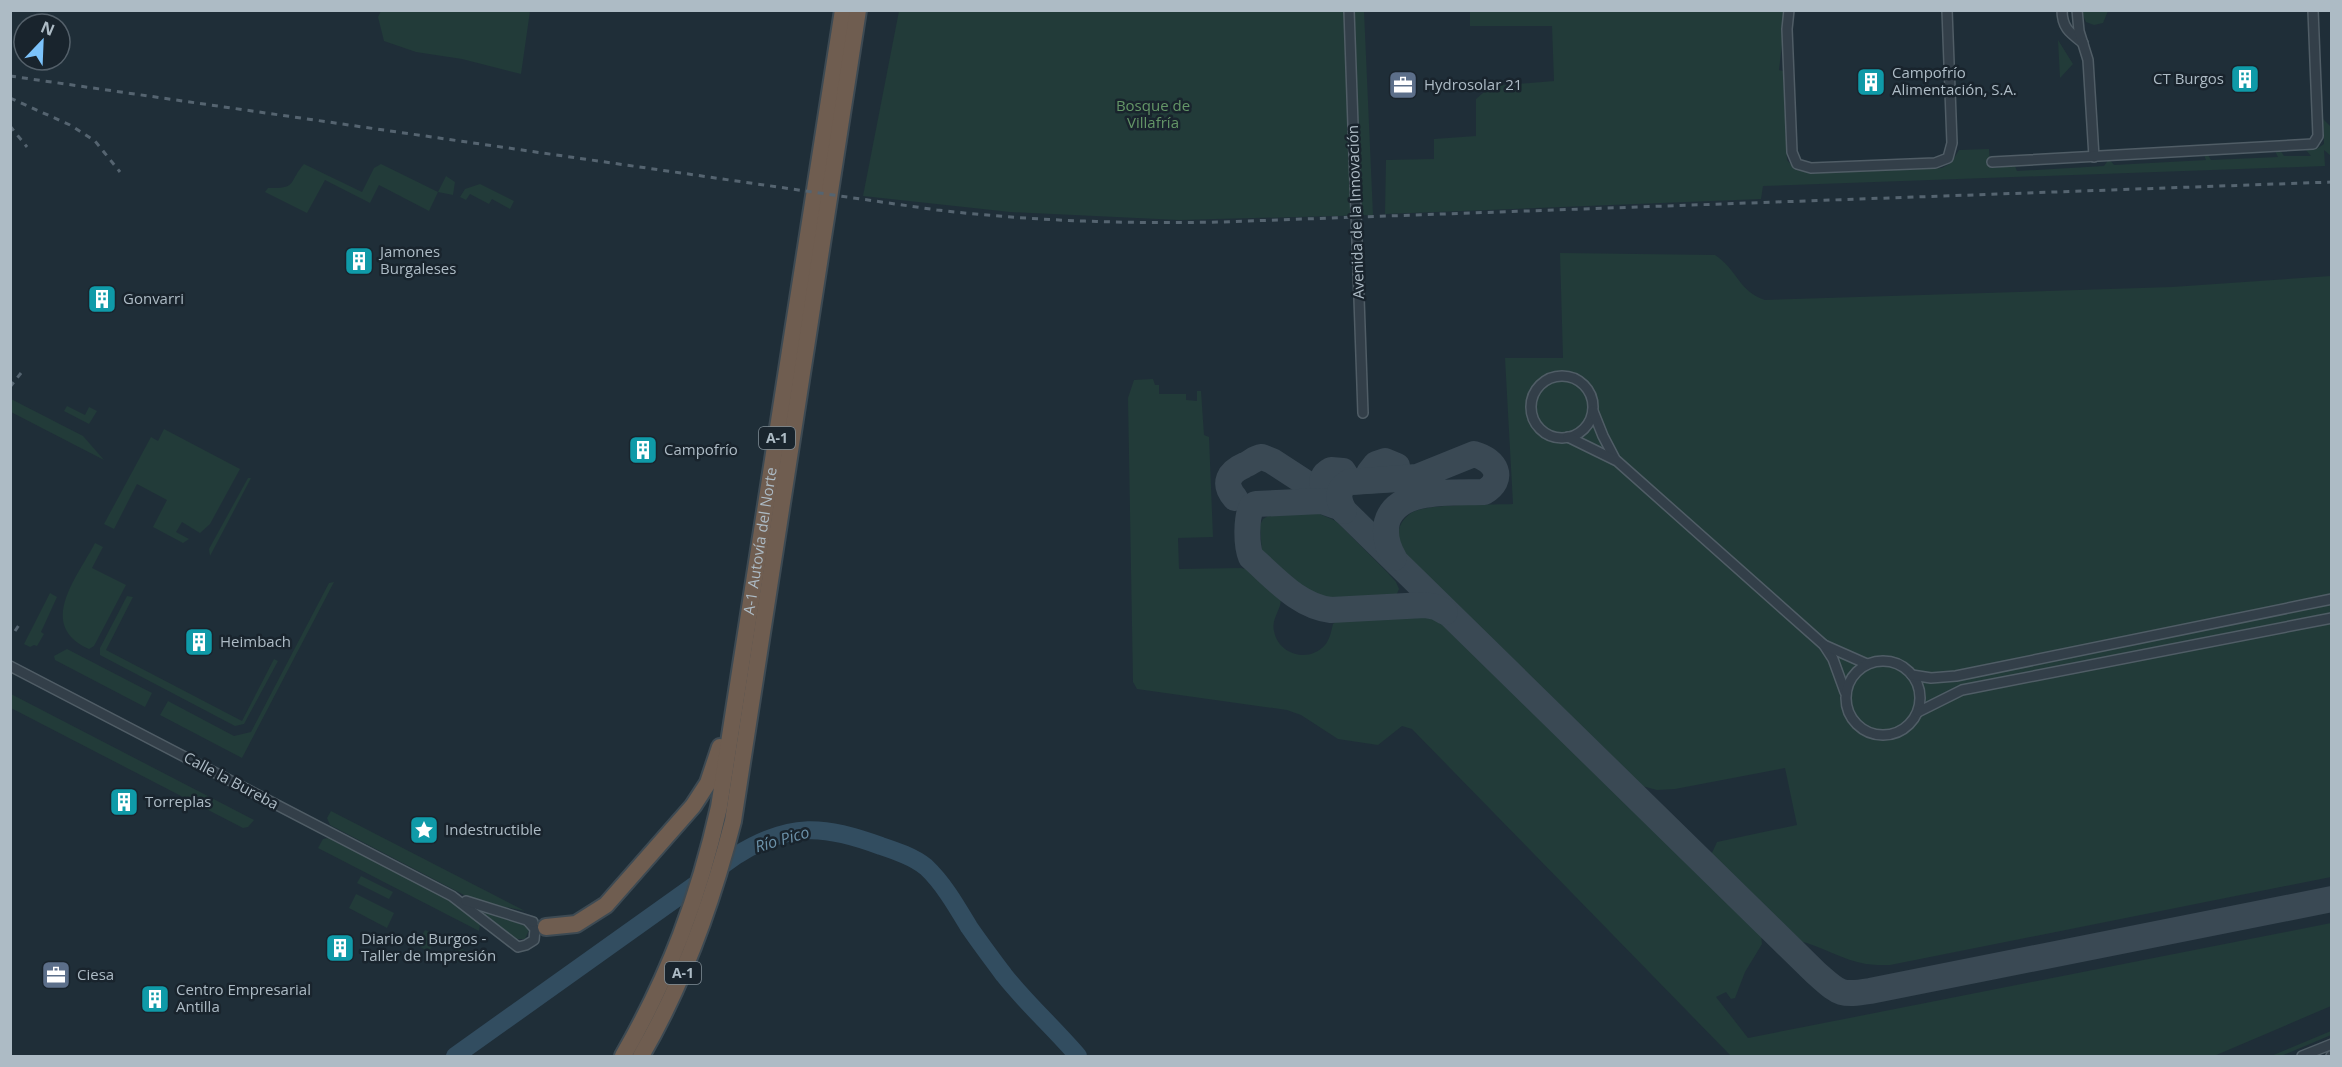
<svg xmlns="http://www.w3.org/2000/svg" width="2342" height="1067" font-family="'Open Sans',sans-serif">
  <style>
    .green { fill: #223b39 }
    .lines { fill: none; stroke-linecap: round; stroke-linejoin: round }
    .river { stroke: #324d60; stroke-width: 18 }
    .taxiway { stroke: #3a4954; stroke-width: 26 }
    .street-casing { stroke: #505d66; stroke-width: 12 }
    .highway-casing { stroke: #3d4a53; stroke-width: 20 }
    .street { stroke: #333f49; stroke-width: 9 }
    .highway { stroke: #6f5d50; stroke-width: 16 }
    .rail { stroke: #556470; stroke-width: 3; stroke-dasharray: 6 6; stroke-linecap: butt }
    .labels { text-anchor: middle; stroke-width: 5; stroke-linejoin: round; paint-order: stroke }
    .shield { fill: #19242d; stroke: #818e97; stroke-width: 1.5 }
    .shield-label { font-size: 14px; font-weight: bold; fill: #adbbc5 }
    .poi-label { font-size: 15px; fill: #adbbc5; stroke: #19242d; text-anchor: start }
    .park-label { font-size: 15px; fill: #649667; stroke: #19242d }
    .street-label { font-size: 15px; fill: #adbbc5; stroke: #19242d }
    .water-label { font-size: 16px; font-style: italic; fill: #6c92aa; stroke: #19242d }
  </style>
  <rect width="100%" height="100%" fill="#1f2e38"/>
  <!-- green -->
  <g class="green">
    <polygon points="381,11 530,11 521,74 462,59 416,52 384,41 378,17"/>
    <polygon points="899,11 1364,11 1373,215 1179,220 1010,212 863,196"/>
    <polygon points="1470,11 1786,11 1779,70 1783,71 1787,160 1796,170 1810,173 1942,168 1951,163 1959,150 1989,149 1990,168 2015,166 2017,171 2104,166 2109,159 2114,165 2206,160 2204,155 2208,155 2211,160 2278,157 2275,151 2280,150 2284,156 2311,156 2306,150 2318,148 2324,144 2323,119 2331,127 2331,156 2324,150 2325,166 1763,186 1761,199 1385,214 1386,160 1434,159 1434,139 1476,136 1476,99 1491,86 1554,81 1552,26 1470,26"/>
    <polygon points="2081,11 2108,11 2103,23 2094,25 2086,22"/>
    <polygon points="2058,40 2073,64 2060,78"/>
    <path d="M304 164 362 192 374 168 381 164 438 192 446 176 455 182 453 195 438 192 429 211 379 185 370 203 325 180 307 213 265 192 268 188C298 189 288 182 304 164Z"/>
    <polygon points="480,184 514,201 510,209 492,199 489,204 470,194 466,200 460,197 465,189"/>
    <path d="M1560 253 1715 255C1737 269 1739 292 1765 300L2172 287 2331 276V877L1890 965C1882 965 1873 965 1866 964 1842 960 1822 946 1799 941L1711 855 1717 842 1797 825 1785 768 1675 789 1657 790 1642 786 1404 554C1395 539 1396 524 1411 513 1426 503 1492 505 1513 504L1505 358H1563Z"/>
    <path d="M1153 379 1155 385H1159V394H1186V400L1197 401V391H1201L1204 435 1209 437 1213 537 1178 538 1179 569 1241 568C1259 571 1269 586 1281 599 1281 610 1271 619 1274 631 1278 654 1308 664 1325 645 1330 639 1331 632 1333 624L1340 619 1428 615 1439 621 1761 935 1762 944 1745 972 1735 998 1731 999 1726 992 1716 997 1748 1038 2331 923V1006L2214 1056H1731L1412 729 1402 726 1378 745 1338 739 1301 715 1287 710 1137 689 1133 682 1128 398 1134 380Z"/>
    <polygon points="11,399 83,436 104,460 11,412"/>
    <polygon points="67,406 85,415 89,407 97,411 89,424 64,411"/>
    <polygon points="164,429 240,469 210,524 200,533 182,522 176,532 189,539 183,543 153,527 167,500 137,484 114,529 104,524 151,437 158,441"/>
    <polygon points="248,478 251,478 210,556 209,549"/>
    <polygon points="1315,512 1336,521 1388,573 1396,582 1399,589 1396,596 1391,599 1327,601 1315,599 1307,595 1269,563 1262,554 1260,525 1263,519 1271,514"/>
    <path d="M95 543 103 547 92 568 126 585 94 646 89 649C36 625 77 578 95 543Z"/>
    <polygon points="334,582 242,758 160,715 168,701 234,736 251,732 329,583"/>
    <polygon points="50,593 57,597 41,632 44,634 37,646 34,645 30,647 24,644"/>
    <polygon points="127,596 133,597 106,650 242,721 274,659 278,661 244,724 235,726 100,655 100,648"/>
    <polygon points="67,649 152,693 145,707 55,660 54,656"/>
    <polygon points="10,694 11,694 254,820 248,827 243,828 11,708"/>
    <polygon points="331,811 525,911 486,903 464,895 330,825 327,818"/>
    <polygon points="328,838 451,900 478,921 480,925 479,931 318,848 323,839"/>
    <polygon points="361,876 393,892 389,899 357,883"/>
    <polygon points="356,894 394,913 387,928 349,908"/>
    <polygon points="482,912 524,925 529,930 525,939 516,939"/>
    <polygon points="425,930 437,935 429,952 417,945"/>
    <polygon points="457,946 466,951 461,963 451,958"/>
    <polygon points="2331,1031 2331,1035 2281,1056 2271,1056"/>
  </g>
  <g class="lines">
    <!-- river -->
    <path class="river" d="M455 1056 737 855C790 822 825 825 881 846 896 851 914 857 926 867 944 884 957 907 969 927 980 943 992 959 1004 975 1027 1004 1054 1028 1078 1056"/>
    <!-- taxiway -->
    <g class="taxiway">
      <path d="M1235 498C1222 483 1229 472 1245 465 1251 463 1254 458 1262 457L1272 461 1335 502 1816 973C1839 993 1839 996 1870 991L2332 899"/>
      <path d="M1335 502C1326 492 1314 479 1331 470L1343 471 1350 482 1399 479 1397 466 1385 461 1376 464 1369 473"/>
      <path d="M1336 506 1322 501 1256 504 1252 506C1246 517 1246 545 1251 557 1275 578 1298 606 1331 610L1425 605 1436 607 1445 612"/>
      <path d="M1344 511C1338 499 1336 490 1349 482L1417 477 1474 454C1496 460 1506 479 1484 492 1455 493 1397 487 1387 522 1384 535 1387 546 1394 558"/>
    </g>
    <!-- street casing -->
    <g class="street-casing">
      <g id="street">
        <polyline points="1349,10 1363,413"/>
        <polyline points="1789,10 1787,29 1792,152 1797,164 1811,168 1935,163 1948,158 1952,143 1947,10"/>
        <path d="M2062 10C2062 28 2070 33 2083 43"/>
        <polyline points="2077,10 2079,31 2088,60 2094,157"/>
        <polyline points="1992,162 2313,144 2318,136 2313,10"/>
        <circle cx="1562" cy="407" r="31"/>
        <polyline points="1593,411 1603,436 1615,459"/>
        <polyline points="1568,437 1617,461 1824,645 1833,659 1845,692"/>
        <polyline points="1824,645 1867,664"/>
        <circle cx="1883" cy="698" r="37"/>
        <polyline points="10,666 452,896 518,947 526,945 534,940 535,929 528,921"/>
        <polyline points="1912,675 1931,678 1956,676 2332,599"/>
        <polyline points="1918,712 1962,690 2332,618"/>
        <polyline points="466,901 533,922"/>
        <polyline points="2302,1056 2332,1044"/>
        <polyline points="2331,1056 2332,1056"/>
      </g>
    </g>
    <!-- highway casing -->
    <g class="highway-casing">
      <g id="highway">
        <polyline points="546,927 576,924 606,905 693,806 708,783 720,747"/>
        <path id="s1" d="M623 1056C669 976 699 897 719 807L843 10"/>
        <path d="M641 1056C684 982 712 903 733 821L858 10"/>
      </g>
    </g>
    <!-- street -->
    <use href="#street" class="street"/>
    <!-- highway -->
    <use href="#highway" class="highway"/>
    <!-- rail -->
    <g class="rail">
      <path d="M10 76 937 210C1032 221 1126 224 1221 222L2332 182"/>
      <polyline points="10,98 70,125 95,141 120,172"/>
      <polyline points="10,126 27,147"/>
      <polyline points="10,368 11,367"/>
      <polyline points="10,387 21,373"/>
      <polyline points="15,631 19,625"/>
    </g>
  </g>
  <!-- icons -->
  <defs>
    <g id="building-square" transform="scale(1.5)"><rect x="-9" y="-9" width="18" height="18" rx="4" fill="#0f9aa8" stroke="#19242d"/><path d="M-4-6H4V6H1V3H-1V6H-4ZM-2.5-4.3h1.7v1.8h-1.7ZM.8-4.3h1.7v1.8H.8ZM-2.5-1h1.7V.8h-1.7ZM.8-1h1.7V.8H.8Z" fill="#fff"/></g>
    <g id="office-square" transform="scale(1.5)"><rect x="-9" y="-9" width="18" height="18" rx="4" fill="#5c6f8a" stroke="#19242d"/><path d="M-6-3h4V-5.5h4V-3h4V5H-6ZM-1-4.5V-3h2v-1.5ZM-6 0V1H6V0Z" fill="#fff"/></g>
    <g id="sight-square" transform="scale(1.5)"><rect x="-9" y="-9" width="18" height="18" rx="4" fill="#0f9aa8" stroke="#19242d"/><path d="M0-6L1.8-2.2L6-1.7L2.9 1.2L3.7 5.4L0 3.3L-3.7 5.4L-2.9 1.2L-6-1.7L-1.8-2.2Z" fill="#fff"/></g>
  </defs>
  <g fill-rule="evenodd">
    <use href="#building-square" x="2245" y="79"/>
    <use href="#building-square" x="1871" y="82"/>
    <use href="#office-square" x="1403" y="85"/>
    <use href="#building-square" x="359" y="261"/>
    <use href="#building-square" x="102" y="299"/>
    <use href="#building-square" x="643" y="450"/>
    <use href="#building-square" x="199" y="642"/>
    <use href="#building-square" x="124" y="802"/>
    <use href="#sight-square" x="424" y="830"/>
    <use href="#building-square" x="340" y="948"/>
    <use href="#office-square" x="56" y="975"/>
    <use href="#building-square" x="155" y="999"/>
  </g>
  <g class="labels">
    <!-- shield labels -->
    <g class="shield">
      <rect x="759" y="427" width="36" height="22" rx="4.5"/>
      <rect x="665" y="962" width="36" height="22" rx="4.5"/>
    </g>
    <g class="shield-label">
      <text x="777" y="443">A-1</text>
      <text x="683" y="978">A-1</text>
    </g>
    <!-- poi labels -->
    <g class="poi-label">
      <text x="1892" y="78">Campofrío<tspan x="1892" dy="17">Alimentación, S.A.</tspan></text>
      <text x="2224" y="84" text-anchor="end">CT Burgos</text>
      <text x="1424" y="90">Hydrosolar 21</text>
      <text x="380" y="257">Jamones<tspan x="380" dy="17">Burgaleses</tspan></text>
      <text x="123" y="304">Gonvarri</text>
      <text x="664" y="455">Campofrío</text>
      <text x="220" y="647">Heimbach</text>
      <text x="145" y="807">Torreplas</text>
      <text x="445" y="835">Indestructible</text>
      <text x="361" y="944">Diario de Burgos -<tspan x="361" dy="17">Taller de Impresión</tspan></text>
      <text x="77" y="980">Ciesa</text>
      <text x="176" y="995">Centro Empresarial<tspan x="176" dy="17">Antilla</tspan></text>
    </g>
    <!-- park labels -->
    <g class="park-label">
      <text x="1153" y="111">Bosque de<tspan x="1153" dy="17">Villafría</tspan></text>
    </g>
    <!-- street labels -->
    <g class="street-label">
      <text transform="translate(1356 212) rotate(-92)" y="5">Avenida de la Innovación</text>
      <text dy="5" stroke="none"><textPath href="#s1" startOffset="537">A-1 Autovía del Norte</textPath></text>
      <text transform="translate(231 781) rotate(28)" y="5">Calle la Bureba</text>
    </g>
    <!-- water labels -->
    <g class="water-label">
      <text transform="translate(782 839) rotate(-16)" y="6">Río Pico</text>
    </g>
  </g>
  <!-- border -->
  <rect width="2342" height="1067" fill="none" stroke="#adbbc5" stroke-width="24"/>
  <!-- north arrow -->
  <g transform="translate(42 42) rotate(23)"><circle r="28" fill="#19242d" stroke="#54606a" stroke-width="1.5"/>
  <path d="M0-4.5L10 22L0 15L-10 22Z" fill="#7cc3fb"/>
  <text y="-9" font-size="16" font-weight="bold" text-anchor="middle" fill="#adbbc5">N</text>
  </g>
</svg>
